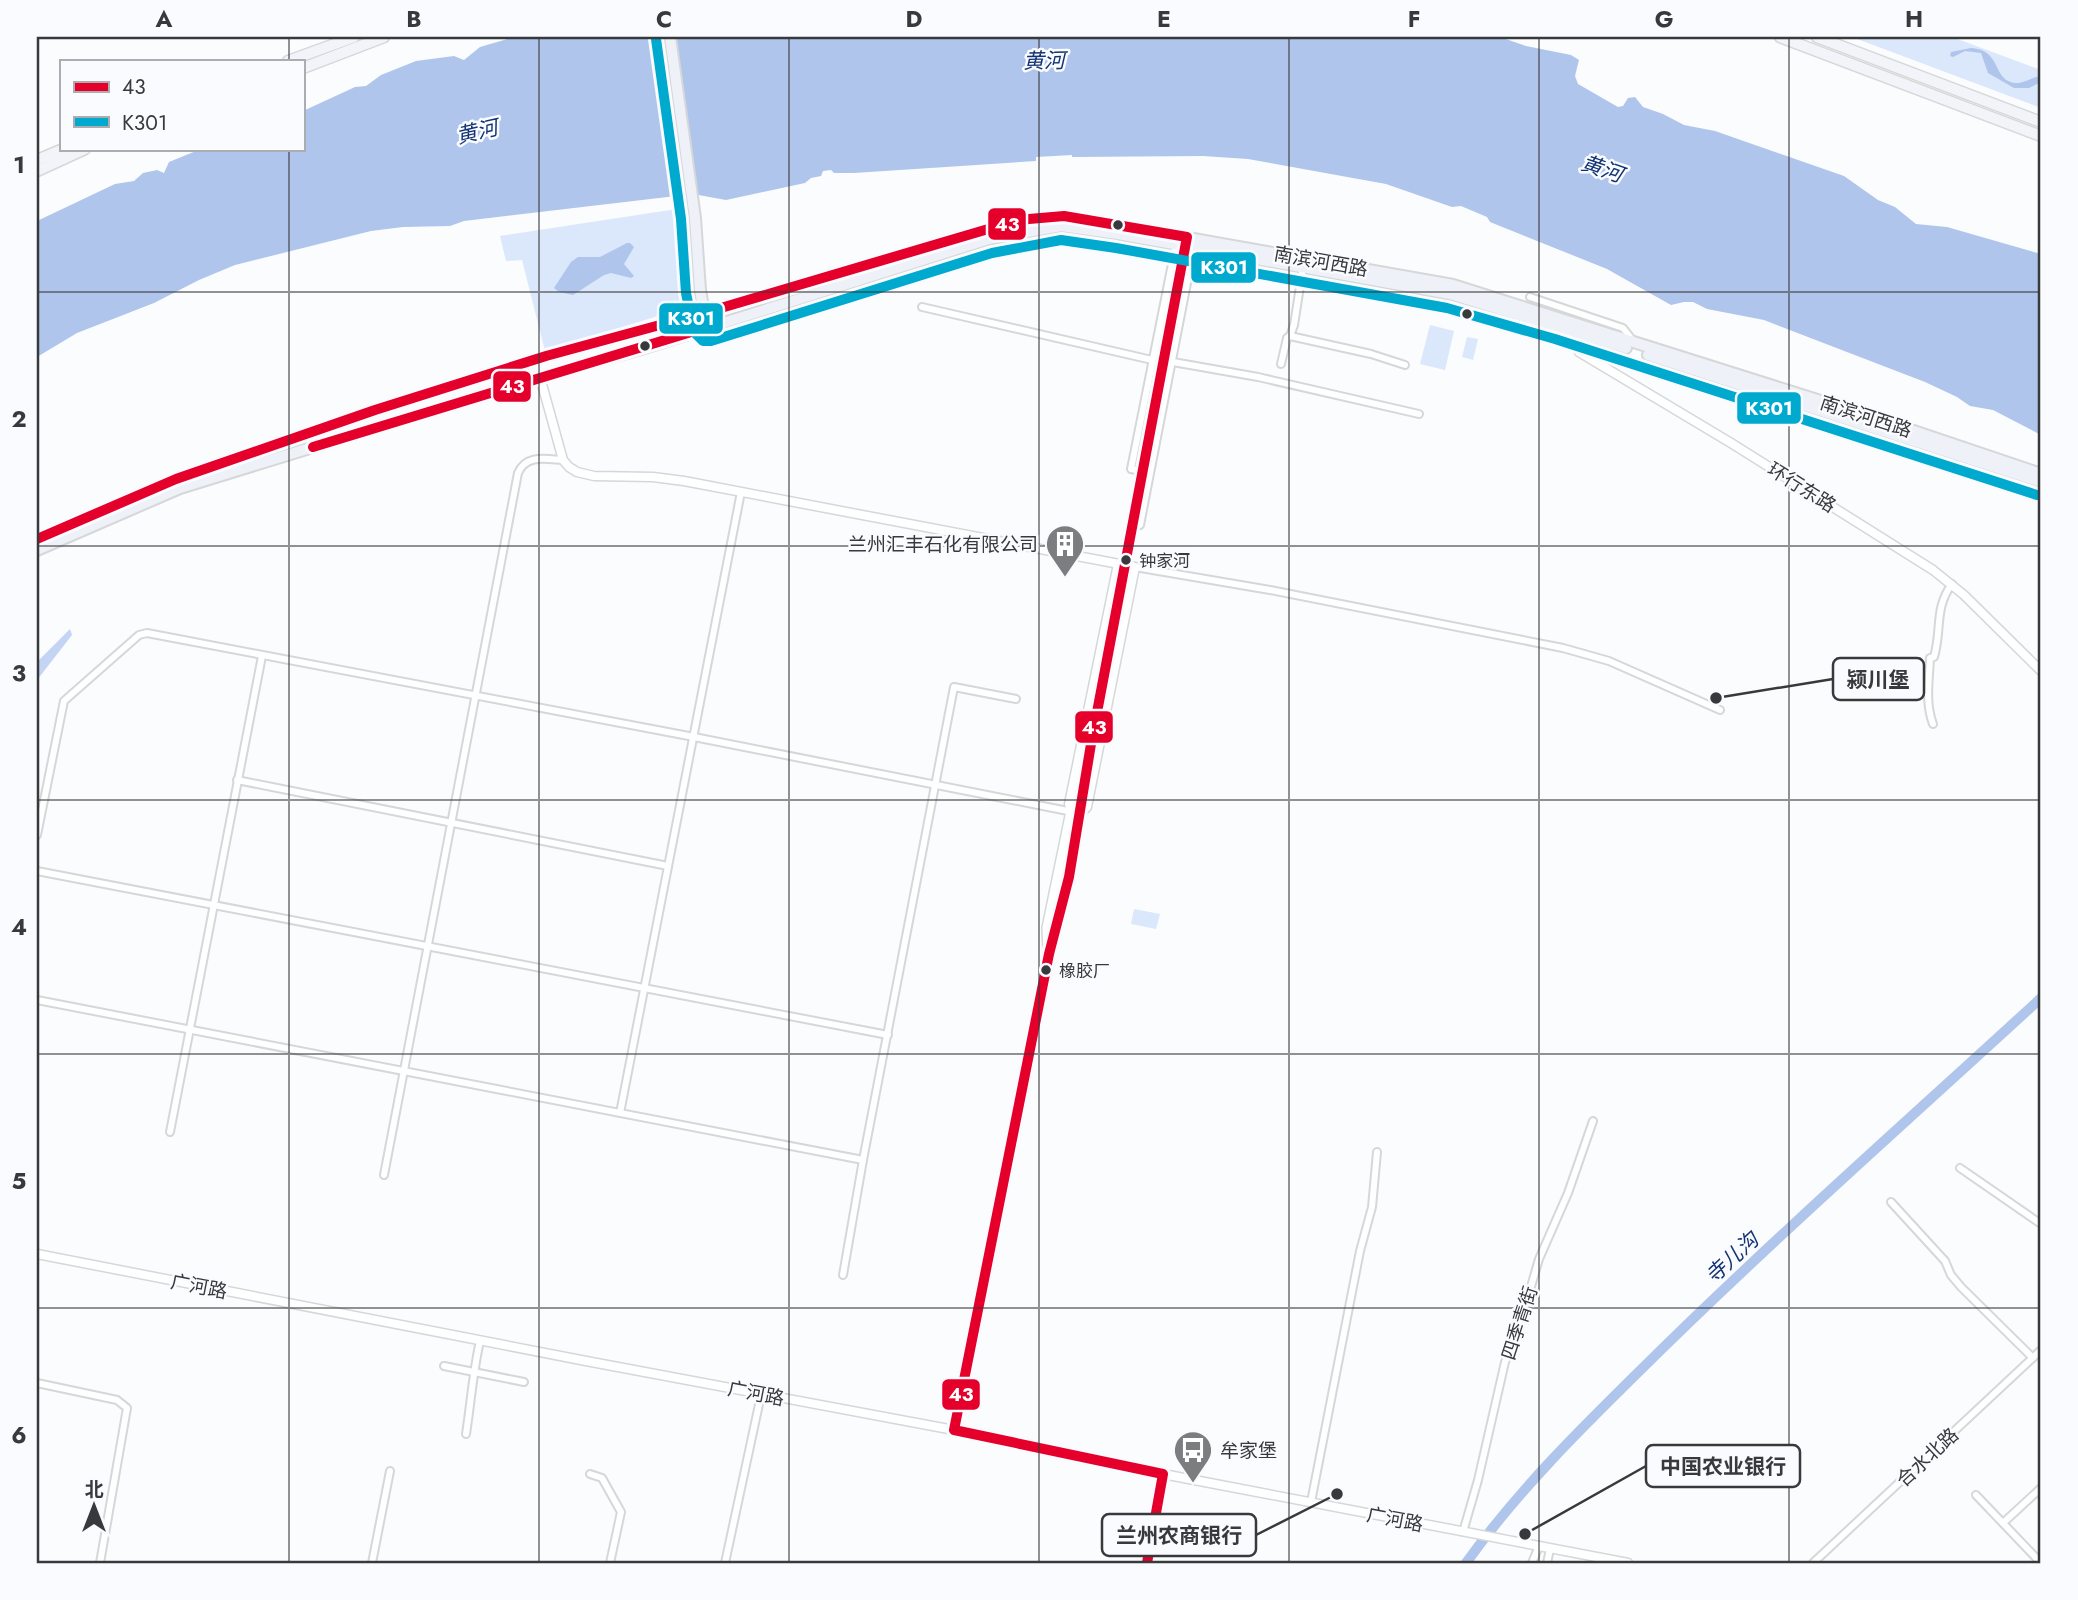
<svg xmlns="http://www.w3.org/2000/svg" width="2078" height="1600" font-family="Jost,'Noto Sans SC',sans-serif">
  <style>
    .green { fill: #dbe7fa }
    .forest { fill: #c3d4f4 }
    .water { fill: #afc5ec }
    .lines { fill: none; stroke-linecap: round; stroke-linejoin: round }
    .river { stroke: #afc5ec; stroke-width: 10 }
    .minor-casing { stroke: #d5d7d9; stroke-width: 10 }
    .tertiary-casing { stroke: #d5d7d9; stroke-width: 11 }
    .secondary-casing { stroke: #d5d7d9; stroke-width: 12 }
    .primary-casing { stroke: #d6d7d8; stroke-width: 13 }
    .trunk-casing { stroke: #d6d7d8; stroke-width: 14 }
    .minor { stroke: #feffff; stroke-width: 6 }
    .tertiary { stroke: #feffff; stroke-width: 8 }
    .secondary { stroke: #feffff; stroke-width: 9 }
    .primary { stroke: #f2f4f9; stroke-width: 10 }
    .trunk { stroke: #eef1f7; stroke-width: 10 }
    .secondary-bridge-casing { stroke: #d5d7d9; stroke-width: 12; stroke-linecap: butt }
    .secondary-bridge { stroke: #feffff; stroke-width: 9 }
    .bus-1-casing { stroke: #f9fbff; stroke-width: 16 }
    .bus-2-casing { stroke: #f9fbff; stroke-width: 16 }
    .bus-1 { stroke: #e4002b; stroke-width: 10 }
    .bus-2 { stroke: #00a9ce; stroke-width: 10 }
    .grid { fill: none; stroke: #38393b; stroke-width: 2; stroke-opacity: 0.55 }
    .bus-dot { fill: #38393b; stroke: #f9fbff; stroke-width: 2.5 }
    .labels { text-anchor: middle; stroke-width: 5; stroke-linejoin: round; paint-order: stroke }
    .bus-label { font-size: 17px; fill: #38393b; stroke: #f9fbff; text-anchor: start }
    .street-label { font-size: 19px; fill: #38393b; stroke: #f9fbff }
    .poi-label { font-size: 19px; fill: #38393b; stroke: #f9fbff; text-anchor: end }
    .water-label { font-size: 21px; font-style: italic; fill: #123373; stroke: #f9fbff }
    .leader { fill: none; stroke: #38393b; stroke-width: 2.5 }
    .callout-dot { fill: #38393b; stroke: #f9fbff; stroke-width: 2.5 }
    .callout { fill: #f9fbff; stroke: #38393b; stroke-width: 2.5 }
    .callout-label { font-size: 21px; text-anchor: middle; font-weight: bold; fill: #38393b }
    .line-badge { stroke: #f9fbff; stroke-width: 2.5 }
    .badge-label { font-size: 19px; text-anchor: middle; font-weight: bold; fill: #fff }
    .neatline { fill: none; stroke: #38393b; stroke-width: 2.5 }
    .grid-label { font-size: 23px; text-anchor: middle; font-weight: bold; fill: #38393b }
  </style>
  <rect width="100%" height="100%" fill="#fafcfe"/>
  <!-- green -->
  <g class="green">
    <polygon points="1852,37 1952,37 2041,70 2041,108"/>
    <polygon points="677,209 687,307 545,351 522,260 506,261 500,236"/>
    <polygon points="1430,325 1454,331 1445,370 1420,364"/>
    <polygon points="1467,337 1478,339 1473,360 1462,357"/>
    <polygon points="1134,909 1160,914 1156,929 1131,924"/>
  </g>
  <!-- forest -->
  <polygon class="forest" points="70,629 72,635 37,680 37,662"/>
  <!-- water -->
  <g class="water">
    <polygon points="514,37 1500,37 1526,46 1571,55 1579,60 1575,76 1578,84 1618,107 1623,106 1628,98 1635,97 1643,107 1663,114 1684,125 1715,131 1844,176 1878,200 1895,207 1916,224 1947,227 2041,254 2041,435 1993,410 1970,406 1957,397 1925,382 1764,320 1707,309 1693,302 1684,302 1671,305 1607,269 1490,222 1487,217 1461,206 1452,207 1386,184 1248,159 1203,156 1072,157 1072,155 1036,157 1036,161 854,173 834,173 831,170 823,171 821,176 811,178 805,183 726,200 693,194 464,221 450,226 403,227 371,231 235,265 199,280 154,303 77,333 37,357 37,221 115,184 134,181 143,173 157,170 164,173 169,162 201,149 303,149 303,111 355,87 366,86 381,75 416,61 454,56 464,60 480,47"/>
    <path d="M1971 48C2004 50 1991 84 2019 83 2027 82 2033 77 2041 76V82L2029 88H2014L1988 73 1981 53 1965 51 1953 57 1950 56 1951 52Z"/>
    <polygon points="627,243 630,243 634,247 624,264 634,276 631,278 611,273 604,275 573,295 559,292 554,288 571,262 578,257 600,257"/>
  </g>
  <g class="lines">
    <!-- river -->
    <path class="river" d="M1466 1563C1524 1482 1596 1414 1667 1344 1788 1226 1916 1113 2041 998"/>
    <!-- minor casing -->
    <g class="minor-casing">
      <g id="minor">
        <polyline points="1303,267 1294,325 1290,336 1371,354 1405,365"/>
        <polyline points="1530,297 1623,328 1634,342"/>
        <polyline points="922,307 1152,360"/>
        <polyline points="1173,362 1258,377 1419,414"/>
        <polyline points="1281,364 1287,338 1290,336"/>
        <polyline points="1146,472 1131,469 1176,244"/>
        <polyline points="1140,525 1194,247"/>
        <polyline points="1135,567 1270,590 1563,648 1609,661 1720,710"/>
        <path d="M1933 724C1925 703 1929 681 1930 658L1934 657C1942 630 1934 608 1952 584"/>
        <polyline points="237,780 668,866"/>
        <polyline points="37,835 64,701 139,635 147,633 694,737 1073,812"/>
        <polyline points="37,871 888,1035"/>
        <polyline points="37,1000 863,1160"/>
        <polyline points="620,1113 741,492"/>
        <polyline points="170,1132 262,656"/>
        <polyline points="1960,1168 2041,1224"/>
        <path d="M384 1175 518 473C526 454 546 459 563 460"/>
        <polyline points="1891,1202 1945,1261 1951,1275 1961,1287 2033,1358"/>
        <polyline points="843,1275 863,1160 954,687 1016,699"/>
        <polyline points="444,1366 524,1382"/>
        <polyline points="37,1383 117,1400 127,1408 100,1563"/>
        <path d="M466 1434C471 1402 473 1371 480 1341"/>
        <polyline points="590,1474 602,1478 621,1512 610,1563"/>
        <polyline points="1976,1495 2041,1563"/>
        <polyline points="1311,1502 1360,1251 1372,1207 1377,1152"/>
        <polyline points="2003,1523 2041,1488"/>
        <polyline points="1463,1532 1478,1480 1505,1362 1516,1338 1539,1259 1568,1193 1593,1121"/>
        <polyline points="372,1563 390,1471"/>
        <polyline points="725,1563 761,1395"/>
        <polyline points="1532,1563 1539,1546"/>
        <polyline points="1547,1563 1550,1549"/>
        <polyline points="1813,1563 2041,1350"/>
      </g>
    </g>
    <!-- tertiary casing -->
    <g class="tertiary-casing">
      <g id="tertiary">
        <polyline points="1560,327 1579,352 1731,443 1933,570 1964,595 2041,671"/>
        <polyline points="540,377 563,460 569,467 577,472 594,476 653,477 684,481 1135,567 1087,807 1081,813"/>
        <polyline points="1071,811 1069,804 1118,564"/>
        <polyline points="37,1254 586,1361 954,1430 1163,1474 1628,1563"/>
        <polyline points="1147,1563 1163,1474"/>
      </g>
    </g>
    <!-- secondary casing -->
    <g class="secondary-casing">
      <g id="secondary">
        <polyline points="1169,339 1186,240"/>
        <polyline points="1048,949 1047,928 1071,811 1078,795"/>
        <path d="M954 1430 974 1336 1049 954C1072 887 1080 814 1091 744"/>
      </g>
    </g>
    <!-- primary casing -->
    <g class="primary-casing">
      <g id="primary">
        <polyline points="1780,37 2041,136"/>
        <polyline points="1817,37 2041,122"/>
        <polyline points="288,61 354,37"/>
        <polyline points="303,68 384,37"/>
        <polyline points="37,160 63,149"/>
        <polyline points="37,171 85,149"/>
      </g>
    </g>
    <!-- trunk casing -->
    <g class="trunk-casing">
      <g id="trunk">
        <polyline points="670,37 695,218 700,290 705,318"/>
        <polyline points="1648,355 2041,482"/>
        <polyline points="37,539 176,479 375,410 546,356 704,313 995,227 1029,219 1064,216 1453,285 1884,421 2041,474"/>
        <polyline points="37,550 180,488 540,377 641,349 989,239 1061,226 1118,234 1450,294 1626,348"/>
      </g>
    </g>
    <!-- minor -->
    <use href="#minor" class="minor"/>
    <!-- tertiary -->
    <use href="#tertiary" class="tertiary"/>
    <!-- secondary -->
    <use href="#secondary" class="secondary"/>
    <!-- primary -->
    <use href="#primary" class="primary"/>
    <!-- trunk -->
    <use href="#trunk" class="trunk"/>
    <!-- secondary-bridge casing -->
    <g class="secondary-bridge-casing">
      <polyline id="secondary-bridge" points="1091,744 1169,339"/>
    </g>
    <!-- secondary-bridge -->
    <use href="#secondary-bridge" class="secondary-bridge"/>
    <!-- bus-1 casing -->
    <g class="bus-1-casing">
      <g id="bus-1">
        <polyline points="313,447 711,326"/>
        <polyline points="37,539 176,479 375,410 546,356 704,313 995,227 1029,219 1064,216 1187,237 1091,744 1069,877 1049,954 954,1430 1163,1474 1147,1563"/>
      </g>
    </g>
    <!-- bus-2 casing -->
    <g class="bus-2-casing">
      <polyline id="bus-2" points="656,39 681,219 686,293 694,332 703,341 711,341 992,253 1061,240 1116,248 1447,308 1555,339 2037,495"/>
    </g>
    <!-- bus-1 -->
    <use href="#bus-1" class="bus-1"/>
    <!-- bus-2 -->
    <use href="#bus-2" class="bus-2"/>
  </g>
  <!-- grid -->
  <path class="grid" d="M289 37V61M539 37V1563M789 37V1563M1039 37V1563M1289 37V1563M1539 37V1563M1789 37V1563M289 149V1563M37 292H2041M37 546H2041M37 800H2041M37 1054H2041M37 1308H2041"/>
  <!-- icons -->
  <defs>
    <g id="building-pin" transform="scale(2.0125)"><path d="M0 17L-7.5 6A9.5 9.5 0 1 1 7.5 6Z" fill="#7c7d7f" stroke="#f9fbff"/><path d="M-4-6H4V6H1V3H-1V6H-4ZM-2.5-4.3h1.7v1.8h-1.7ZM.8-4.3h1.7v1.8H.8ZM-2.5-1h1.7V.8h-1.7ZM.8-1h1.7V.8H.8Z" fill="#fff"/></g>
    <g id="bus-pin" transform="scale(2.0125)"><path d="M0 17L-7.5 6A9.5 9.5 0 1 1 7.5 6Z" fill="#7c7d7f" stroke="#f9fbff"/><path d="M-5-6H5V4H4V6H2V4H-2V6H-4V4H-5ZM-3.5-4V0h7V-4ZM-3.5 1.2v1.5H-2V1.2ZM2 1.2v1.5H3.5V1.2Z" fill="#fff"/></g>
  </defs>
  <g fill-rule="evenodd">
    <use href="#building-pin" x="1065" y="544"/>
    <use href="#bus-pin" x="1193" y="1450"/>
  </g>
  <!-- markers -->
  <g class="bus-dot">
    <circle cx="1118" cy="225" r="6"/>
    <circle cx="1467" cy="314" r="6"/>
    <circle cx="645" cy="346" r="6"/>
    <circle cx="1126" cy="560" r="6"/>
    <circle cx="1046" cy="970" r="6"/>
  </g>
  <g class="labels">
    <!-- bus labels -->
    <g class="bus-label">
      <text x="1139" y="567">钟家河</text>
      <text x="1059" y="977">橡胶厂</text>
    </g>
    <!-- street labels -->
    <g class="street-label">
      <text transform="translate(1321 261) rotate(10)" y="7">南滨河西路</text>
      <text transform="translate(1866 416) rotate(18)" y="7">南滨河西路</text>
      <text transform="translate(1802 487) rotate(32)" y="7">环行东路</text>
      <text transform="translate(199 1286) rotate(11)" y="7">广河路</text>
      <text transform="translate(1519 1323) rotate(-72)" y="7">四季青街</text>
      <text transform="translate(756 1393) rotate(11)" y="7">广河路</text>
      <text transform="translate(1927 1457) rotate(-43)" y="7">合水北路</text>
      <text transform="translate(1395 1519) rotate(11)" y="7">广河路</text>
    </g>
    <!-- poi labels -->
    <g class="poi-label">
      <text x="1038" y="551">兰州汇丰石化有限公司</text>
      <text x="1220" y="1457" text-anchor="start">牟家堡</text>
    </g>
    <!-- water labels -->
    <g class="water-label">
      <text transform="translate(1044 61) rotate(-1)" y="7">黄河</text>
      <text transform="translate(477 132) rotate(-13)" y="7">黄河</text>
      <text transform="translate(1602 169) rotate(19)" y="7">黄河</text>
      <text transform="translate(1732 1258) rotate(-43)" y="7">寺儿沟</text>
    </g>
  </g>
  <!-- callouts -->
  <path class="leader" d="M1716 698L1833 679M1525 1534L1646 1466M1337 1494L1256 1535"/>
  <g class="callout-dot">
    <circle cx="1716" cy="698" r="7"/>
    <circle cx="1525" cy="1534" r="7"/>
    <circle cx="1337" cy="1494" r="7"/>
  </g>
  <g class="callout">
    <rect x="1833" y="658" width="91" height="42" rx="7"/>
    <rect x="1646" y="1445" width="154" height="42" rx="7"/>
    <rect x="1102" y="1514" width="154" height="42" rx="7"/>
  </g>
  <g class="callout-label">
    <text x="1878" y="687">颍川堡</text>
    <text x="1723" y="1474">中国农业银行</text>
    <text x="1179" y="1543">兰州农商银行</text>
  </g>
  <g class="line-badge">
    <rect x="987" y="207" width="40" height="34" rx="7" fill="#e4002b"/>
    <rect x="1190" y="251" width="67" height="33" rx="7" fill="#00a9ce"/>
    <rect x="658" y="302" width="66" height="33" rx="7" fill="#00a9ce"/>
    <rect x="492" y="370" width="40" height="33" rx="7" fill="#e4002b"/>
    <rect x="1736" y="391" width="66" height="34" rx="7" fill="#00a9ce"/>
    <rect x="1074" y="710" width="40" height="34" rx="7" fill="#e4002b"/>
    <rect x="941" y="1378" width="40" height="33" rx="7" fill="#e4002b"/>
  </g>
  <g class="badge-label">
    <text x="1007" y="231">43</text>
    <text x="1224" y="274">K301</text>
    <text x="691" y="325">K301</text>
    <text x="512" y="393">43</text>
    <text x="1769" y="415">K301</text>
    <text x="1094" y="734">43</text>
    <text x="961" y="1401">43</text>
  </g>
  <!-- border -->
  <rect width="2078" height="1600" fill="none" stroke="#f9fbff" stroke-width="77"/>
  <!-- legend -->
  <rect x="60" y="60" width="245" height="91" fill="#f9fbff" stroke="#acadb1" stroke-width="2"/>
  <rect x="74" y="82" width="35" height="10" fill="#e4002b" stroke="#acadb1" stroke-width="2"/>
  <text x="122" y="94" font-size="21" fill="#38393b">43</text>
  <rect x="74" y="117" width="35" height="10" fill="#00a9ce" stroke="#acadb1" stroke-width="2"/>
  <text x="122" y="130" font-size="21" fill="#38393b">K301</text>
  <!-- north arrow -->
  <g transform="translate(94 1506)" stroke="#f9fbff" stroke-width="5" paint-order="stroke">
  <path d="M0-5L12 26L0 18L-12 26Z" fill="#38393b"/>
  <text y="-10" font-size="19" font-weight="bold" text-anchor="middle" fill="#38393b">北</text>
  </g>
  <rect x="38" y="38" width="2001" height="1524" class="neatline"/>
  <g class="grid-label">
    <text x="164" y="27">A</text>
    <text x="414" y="27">B</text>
    <text x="664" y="27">C</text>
    <text x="914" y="27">D</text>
    <text x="1164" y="27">E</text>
    <text x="1414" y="27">F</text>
    <text x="1664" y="27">G</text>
    <text x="1914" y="27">H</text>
    <text x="19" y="173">1</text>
    <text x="19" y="427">2</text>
    <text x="19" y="681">3</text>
    <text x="19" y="935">4</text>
    <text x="19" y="1189">5</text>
    <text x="19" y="1443">6</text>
  </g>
</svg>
